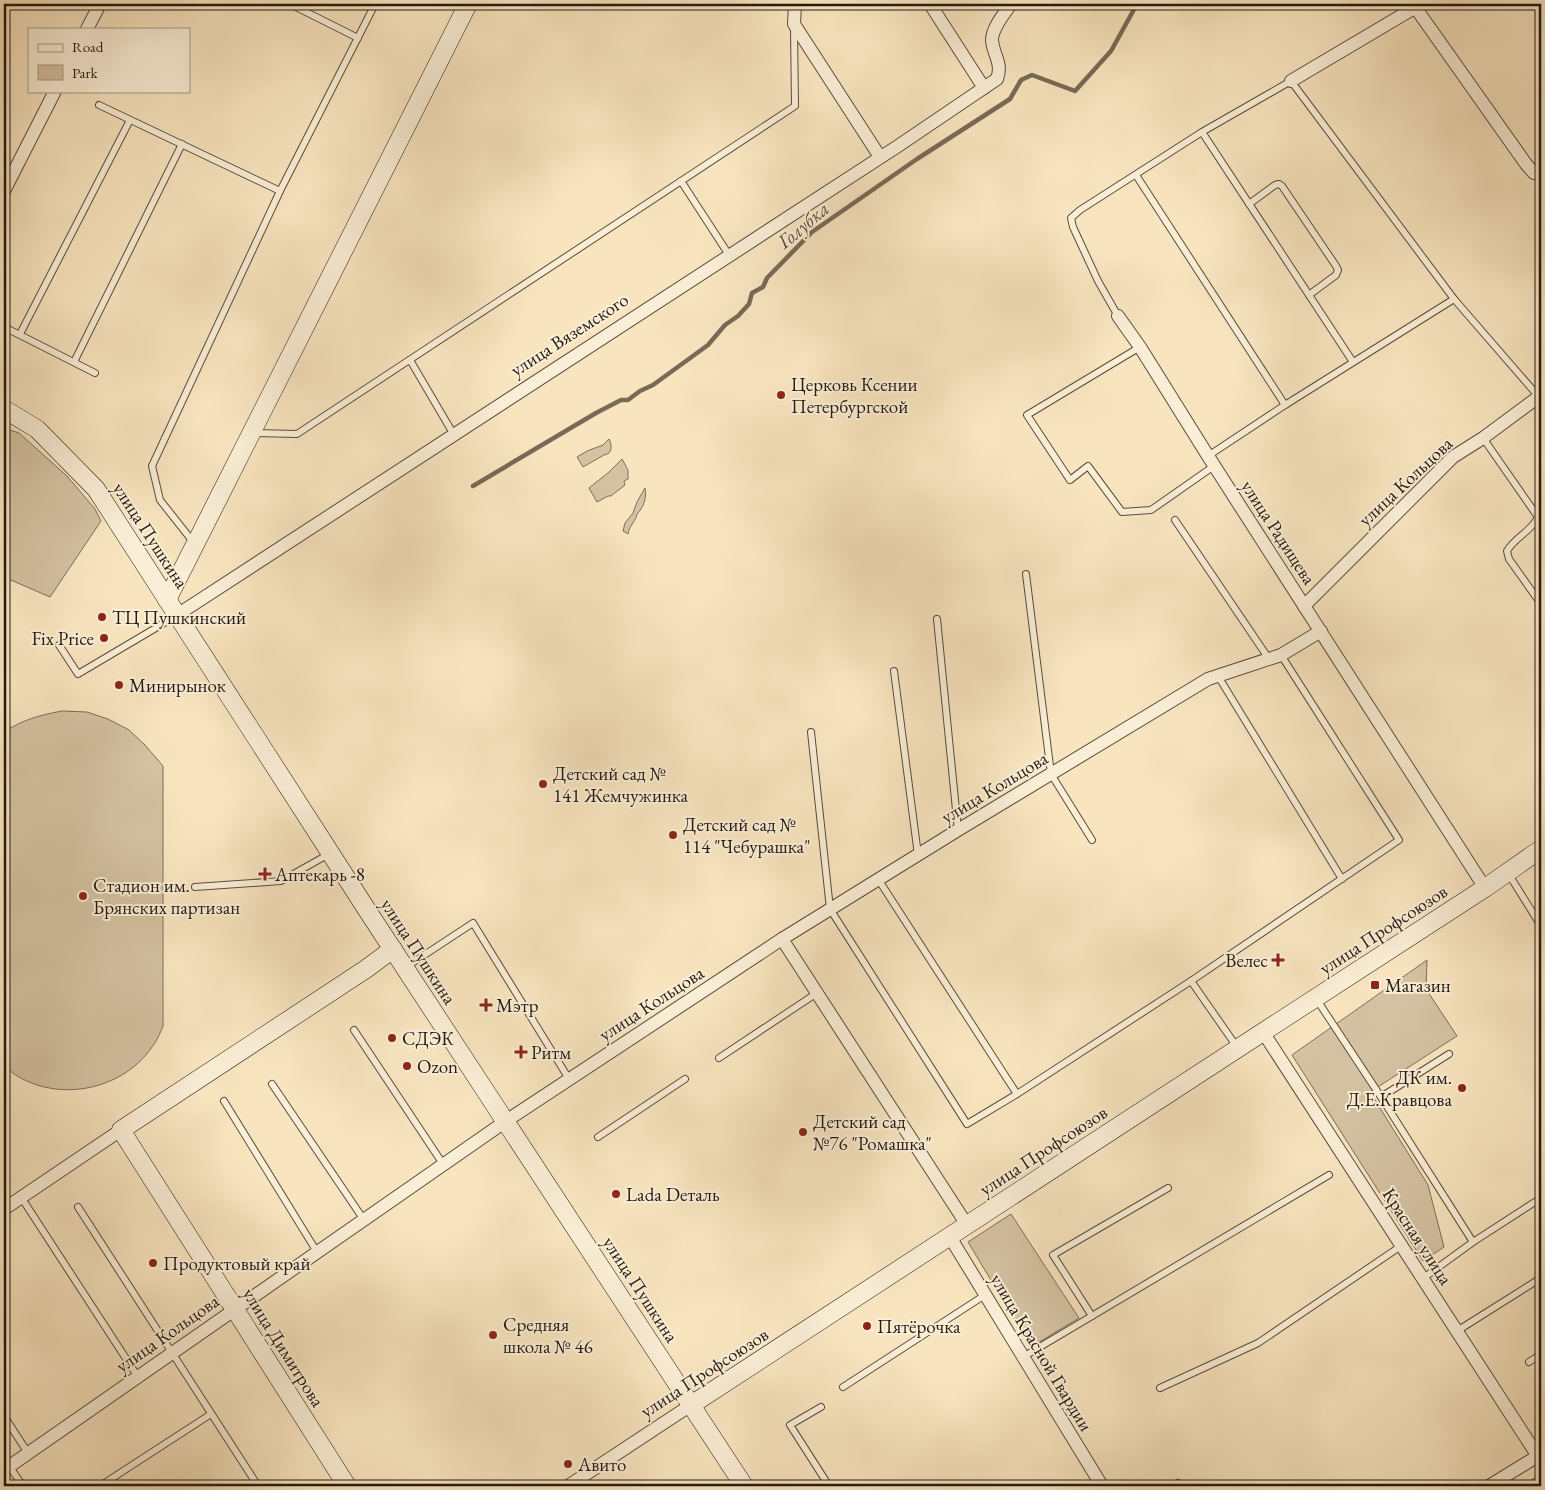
<svg xmlns="http://www.w3.org/2000/svg" width="1545" height="1490" font-family="'EB Garamond',serif">
  <style>
    .green { fill: #d4c2a2; stroke: #7c6e5a }
    .lines { fill: none; stroke-linecap: round; stroke-linejoin: round }
    .stream { stroke: #786a56; stroke-width: 4.5 }
    .lane-casing { stroke: #584d3d; stroke-width: 8 }
    .street-casing { stroke: #584d3d; stroke-width: 14 }
    .secondary-casing { stroke: #231a11; stroke-width: 19 }
    .lane { stroke: #faeed6; stroke-width: 6 }
    .street { stroke: #faeed6; stroke-width: 12 }
    .secondary { stroke: #faeed6; stroke-width: 18 }
    .poi-dot { fill: #8f2418; stroke: #faeed6; stroke-width: 2 }
    .labels { text-anchor: middle; stroke-width: 4; stroke-linejoin: round; paint-order: stroke }
    .street-label { font-size: 19px; fill: #231a11; stroke: #faeed6 }
    .poi-label { font-size: 19px; fill: #231a11; stroke: #faeed6; text-anchor: start }
    .water-label { font-size: 20px; font-style: italic; fill: #5b503f; stroke: #faeed6 }
  </style>
  <rect width="100%" height="100%" fill="#f8e5c0"/>
  <filter id="stains"><feTurbulence type="fractalNoise" baseFrequency=".004" numOctaves="4"/><feColorMatrix values="0 0 0 0 .2 0 0 0 0 .09 0 0 0 0 .02 0 0 0 .5 -.17"/></filter>
  <radialGradient id="worn" r=".72"><stop offset=".6" stop-color="#630" stop-opacity="0"/><stop offset="1" stop-color="#630" stop-opacity=".3"/></radialGradient>
  <!-- green -->
  <g class="green">
    <polygon points="4,428 19,433 67,476 95,509 101,521 50,597 4,577"/>
    <path d="M609 439C612 445 613 454 604 455L583 467 577 457 587 451 603 445Z"/>
    <polygon points="622,459 628,470 628,479 624,481 625,485 611,496 608,496 597,502 589,488 609,472"/>
    <path d="M645 488C647 497 644 507 637 514 636 521 630 524 628 534L623 531 625 523 633 513 637 502Z"/>
    <path d="M62 711 87 712 108 719 129 730 145 745 163 766V1026C160 1033 157 1041 152 1047 120 1094 47 1105 4 1066V732C22 720 40 715 62 711Z"/>
    <polygon points="1427,960 1426,989 1457,1036 1370,1092 1428,1185 1444,1247 1423,1261 1292,1055"/>
    <polygon points="1011,1214 1079,1318 1031,1347 968,1242"/>
  </g>
  <g class="lines">
    <!-- stream -->
    <polyline class="stream" points="473,486 596,413 621,400 628,400 640,391 653,385 708,345 725,325 738,316 749,304 752,293 763,287 767,278 812,232 917,159 1010,99 1021,80 1032,75 1075,91 1111,51 1137,4"/>
    <!-- lane casing -->
    <g class="lane-casing">
      <g id="lane">
        <polyline points="290,4 358,38"/>
        <polyline points="99,105 280,191"/>
        <polyline points="1202,132 1291,81 1454,299 1285,405 1208,456"/>
        <polyline points="1136,175 1285,405"/>
        <polyline points="681,181 729,255"/>
        <polyline points="1249,204 1275,185 1279,184 1282,186 1336,266 1338,270 1336,275 1309,295"/>
        <polyline points="1454,299 1539,397"/>
        <polyline points="1118,316 1098,281 1073,227 1071,218 1080,210 1202,132 1353,362"/>
        <polyline points="4,327 95,373"/>
        <polyline points="20,334 130,120"/>
        <polyline points="1140,347 1027,415 1070,480 1088,466 1122,512 1151,510 1214,466"/>
        <polyline points="410,360 454,435"/>
        <polyline points="74,362 182,144"/>
        <polyline points="254,433 297,434 795,106 794,28"/>
        <path d="M1483 438 1538 517C1532 531 1515 537 1507 551L1509 559 1541 604"/>
        <polyline points="1175,520 1269,659"/>
        <polyline points="194,543 160,500 152,466 280,191 375,4"/>
        <polyline points="1026,574 1051,774 1092,840"/>
        <polyline points="937,619 958,830"/>
        <polyline points="59,645 78,674 176,616"/>
        <polyline points="894,671 918,855"/>
        <polyline points="1218,676 1342,879"/>
        <polyline points="811,732 830,909 967,1124 1017,1094 878,879"/>
        <polyline points="1508,873 1541,926"/>
        <polyline points="195,887 281,881 329,854"/>
        <polyline points="406,967 473,923 569,1079"/>
        <polyline points="1191,981 1399,840 1281,655"/>
        <polyline points="1317,1000 1381,1097 1473,1242"/>
        <polyline points="354,1030 443,1164"/>
        <polyline points="719,1058 817,993"/>
        <polyline points="272,1084 364,1220"/>
        <polyline points="1017,1094 1191,981 1237,1047"/>
        <polyline points="1381,1097 1449,1054"/>
        <polyline points="224,1101 317,1252"/>
        <polyline points="598,1137 685,1079"/>
        <polyline points="21,1197 138,1377"/>
        <polyline points="78,1207 258,1486"/>
        <polyline points="1422,1279 1473,1242 1541,1198"/>
        <polyline points="1092,1316 1053,1255 1168,1188"/>
        <polyline points="1457,1331 1541,1278"/>
        <polyline points="1023,1357 1329,1175"/>
        <polyline points="1529,1362 1541,1354"/>
        <polyline points="843,1387 985,1295"/>
        <polyline points="1160,1388 1258,1343 1401,1246"/>
        <polyline points="821,1407 790,1425 829,1486"/>
        <polyline points="4,1416 28,1453"/>
        <polyline points="9,1466 23,1486"/>
        <polyline points="1178,1483 1181,1486"/>
        <polyline points="100,1486 211,1414"/>
      </g>
    </g>
    <!-- street casing -->
    <g class="street-casing">
      <g id="street">
        <polyline points="795,4 794,24 880,157"/>
        <polyline points="930,4 984,88"/>
        <polyline points="1415,7 1526,164 1534,173 1541,172"/>
        <polyline points="87,29 100,4"/>
        <polyline points="1291,81 1421,4"/>
        <polyline points="4,191 55,91"/>
        <polyline points="1118,316 1140,347 1208,456 1485,888"/>
        <polyline points="1304,606 1453,457 1483,438 1541,395"/>
        <path d="M177 615 898 146 997 79C1003 63 993 55 992 40 992 28 1004 14 1011 4"/>
        <polyline points="782,939 967,1225"/>
        <polyline points="1263,1032 1541,1461"/>
        <polyline points="4,1209 121,1130"/>
        <polyline points="950,1237 1102,1486"/>
        <polyline points="4,1470 506,1121 782,939 958,830 1208,679 1281,655 1321,631"/>
        <polyline points="568,1486 691,1405"/>
        <polyline points="1489,1486 1541,1454"/>
        <polyline points="1534,1486 1541,1482"/>
      </g>
    </g>
    <!-- secondary casing -->
    <g class="secondary-casing">
      <g id="secondary">
        <polyline points="4,409 37,429 96,489 367,910 744,1486"/>
        <polyline points="167,600 468,4"/>
        <polyline points="691,1405 1263,1032 1485,888 1541,849"/>
        <polyline points="347,1486 121,1130 366,969 393,949"/>
      </g>
    </g>
    <!-- lane -->
    <use href="#lane" class="lane"/>
    <!-- street -->
    <use href="#street" class="street"/>
    <!-- secondary -->
    <use href="#secondary" class="secondary"/>
  </g>
  <!-- markers -->
  <g class="poi-dot">
    <circle cx="781" cy="395" r="5"/>
    <circle cx="102" cy="617" r="5"/>
    <circle cx="104" cy="638" r="5"/>
    <circle cx="119" cy="685" r="5"/>
    <circle cx="543" cy="784" r="5"/>
    <circle cx="673" cy="835" r="5"/>
    <path d="M262.5 866.5h5v5h5v5h-5v5h-5v-5h-5v-5h5z"/>
    <circle cx="83" cy="896" r="5"/>
    <path d="M1275.5 952.5h5v5h5v5h-5v5h-5v-5h-5v-5h5z"/>
    <rect x="1370" y="980" width="10" height="10" rx="2.5"/>
    <path d="M483.5 997.5h5v5h5v5h-5v5h-5v-5h-5v-5h5z"/>
    <circle cx="392" cy="1038" r="5"/>
    <path d="M518.5 1044.5h5v5h5v5h-5v5h-5v-5h-5v-5h5z"/>
    <circle cx="407" cy="1066" r="5"/>
    <circle cx="1462" cy="1088" r="5"/>
    <circle cx="803" cy="1132" r="5"/>
    <circle cx="616" cy="1194" r="5"/>
    <circle cx="153" cy="1263" r="5"/>
    <circle cx="867" cy="1326" r="5"/>
    <circle cx="493" cy="1335" r="5"/>
    <circle cx="568" cy="1464" r="5"/>
  </g>
  <g class="labels">
    <!-- street labels -->
    <g class="street-label">
      <text transform="translate(569 334) rotate(-33)" y="7">улица Вяземского</text>
      <text transform="translate(1405 481) rotate(-43)" y="7">улица Кольцова</text>
      <text transform="translate(1279 532) rotate(57)" y="7">улица Радищева</text>
      <text transform="translate(151 535) rotate(57)" y="7">улица Пушкина</text>
      <text transform="translate(994 787) rotate(-31)" y="7">улица Кольцова</text>
      <text transform="translate(1383 929) rotate(-33)" y="7">улица Профсоюзов</text>
      <text transform="translate(419 951) rotate(57)" y="7">улица Пушкина</text>
      <text transform="translate(651 1003) rotate(-33)" y="7">улица Кольцова</text>
      <text transform="translate(1043 1150) rotate(-33)" y="7">улица Профсоюзов</text>
      <text transform="translate(1418 1236) rotate(57)" y="7">Красная улица</text>
      <text transform="translate(641 1289) rotate(57)" y="7">улица Пушкина</text>
      <text transform="translate(167 1333) rotate(-35)" y="7">улица Кольцова</text>
      <text transform="translate(284 1347) rotate(58)" y="7">улица Димитрова</text>
      <text transform="translate(1042 1352) rotate(59)" y="7">улица Красной Гвардии</text>
      <text transform="translate(704 1372) rotate(-33)" y="7">улица Профсоюзов</text>
    </g>
    <!-- poi labels -->
    <g class="poi-label">
      <text x="791" y="391">Церковь Ксении<tspan x="791" dy="22">Петербургской</tspan></text>
      <text x="112" y="624">ТЦ Пушкинский</text>
      <text x="94" y="645" text-anchor="end">Fix Price</text>
      <text x="129" y="692">Минирынок</text>
      <text x="553" y="780">Детский сад №<tspan x="553" dy="22">141 Жемчужинка</tspan></text>
      <text x="683" y="831">Детский сад №<tspan x="683" dy="22">114 "Чебурашка"</tspan></text>
      <text x="275" y="881">Аптекарь -8</text>
      <text x="93" y="892">Стадион им.<tspan x="93" dy="22">Брянских партизан</tspan></text>
      <text x="1268" y="967" text-anchor="end">Велес</text>
      <text x="1385" y="992">Магазин</text>
      <text x="496" y="1012">Мэтр</text>
      <text x="402" y="1045">СДЭК</text>
      <text x="531" y="1059">Ритм</text>
      <text x="417" y="1073">Ozon</text>
      <text x="1452" y="1084" text-anchor="end">ДК им.<tspan x="1452" dy="22">Д.Е.Кравцова</tspan></text>
      <text x="813" y="1128">Детский сад<tspan x="813" dy="22">№76 "Ромашка"</tspan></text>
      <text x="626" y="1201">Lada Dеталь</text>
      <text x="163" y="1270">Продуктовый край</text>
      <text x="503" y="1331">Средняя<tspan x="503" dy="22">школа № 46</tspan></text>
      <text x="877" y="1333">Пятёрочка</text>
      <text x="578" y="1471">Авито</text>
    </g>
    <!-- water labels -->
    <g class="water-label">
      <text transform="translate(803 225) rotate(-40)" y="7">Голубка</text>
    </g>
  </g>
  <!-- margin -->
  <rect width="1545" height="1490" fill="none" stroke="#f8e5c0" stroke-width="20"/>
  <rect x="5" y="5" width="1535" height="1480" fill="none" stroke="#231a11" stroke-width="2.5"/>
  <rect x="10" y="10" width="1525" height="1470" fill="none" stroke="#231a11"/>
  <!-- legend -->
  <rect x="28" y="28" width="162" height="65" fill="#faeed6" stroke="#a49987"/>
  <rect x="38" y="44" width="25" height="8" fill="#faeed6" stroke="#a49987"/>
  <text x="72" y="52" font-size="15" fill="#231a11">Road</text>
  <rect x="38" y="65" width="25" height="15" fill="#d4c2a2" stroke="#a49987"/>
  <text x="72" y="78" font-size="15" fill="#231a11">Park</text>
  <rect width="100%" height="100%" filter="url(#stains)"/>
  <rect width="100%" height="100%" fill="url(#worn)"/>
</svg>
